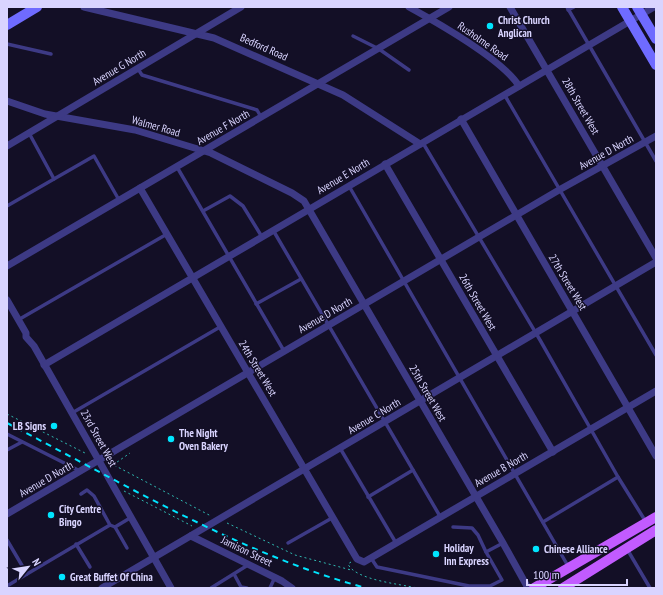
<svg xmlns="http://www.w3.org/2000/svg" width="663" height="595" font-family="'PT Sans Narrow',sans-serif">
  <style>
    .lines { fill: none; stroke-linecap: round; stroke-linejoin: round }
    .path { stroke: #2fb8b0; stroke-width: 1; stroke-dasharray: 2 3; stroke-linecap: butt }
    .lane { stroke: #3d3a85; stroke-width: 3.5 }
    .street { stroke: #3d3a85; stroke-width: 7 }
    .secondary { stroke: #6f6bff; stroke-width: 10 }
    .primary { stroke: #c25bff; stroke-width: 10 }
    .rail { stroke: #00e5ff; stroke-width: 2; stroke-dasharray: 6 5; stroke-linecap: butt }
    .poi-dot { fill: #00e5ff; stroke: #130f26; stroke-width: 1.5 }
    .labels { text-anchor: middle; stroke-width: 3; stroke-linejoin: round; paint-order: stroke }
    .poi-label { font-size: 11px; font-weight: bold; fill: #d9d4ff; stroke: #130f26; text-anchor: start }
    .street-label { font-size: 11px; fill: #d9d4ff; stroke: #130f26 }
  </style>
  <rect width="100%" height="100%" fill="#130f26"/>
  <g class="lines">
    <!-- path -->
    <g class="path">
      <polyline points="7,414 87,454"/>
      <polyline points="110,463 211,516"/>
      <polyline points="113,465 130,453"/>
      <polyline points="124,491 192,526"/>
      <polyline points="227,523 295,555 351,570"/>
      <path d="M351 562 348 564C355 580 400 584 417 588"/>
    </g>
    <!-- lane -->
    <g class="lane">
      <polyline points="567,7 656,161"/>
      <polyline points="568,10 574,7"/>
      <polyline points="353,36 379,49 409,70"/>
      <polyline points="7,44 51,54"/>
      <polyline points="138,69 142,75 257,110 261,117"/>
      <polyline points="504,94 656,355"/>
      <polyline points="29,133 54,179"/>
      <polyline points="423,143 540,340 618,477 646,522"/>
      <polyline points="177,167 284,351"/>
      <polyline points="349,186 568,566"/>
      <polyline points="7,206 94,156 119,200"/>
      <polyline points="203,211 230,196 243,206 262,237"/>
      <polyline points="273,230 441,518"/>
      <polyline points="256,304 301,279"/>
      <polyline points="18,320 167,234"/>
      <polyline points="72,413 220,327"/>
      <polyline points="7,434 80,471"/>
      <polyline points="340,448 396,543"/>
      <polyline points="7,450 22,442"/>
      <polyline points="81,494 87,490 94,496 110,525"/>
      <polyline points="368,497 413,470"/>
      <polyline points="543,522 618,477"/>
      <polyline points="115,527 127,548"/>
      <polyline points="453,527 472,528 478,535 486,552 503,543"/>
      <polyline points="7,540 27,574 110,525 115,527 130,518"/>
      <polyline points="288,543 332,518"/>
      <polyline points="76,544 90,567"/>
      <polyline points="627,549 650,588"/>
      <polyline points="371,558 377,567 469,586 490,586 502,580 486,552"/>
      <polyline points="234,574 241,587 247,588"/>
      <polyline points="7,586 27,574"/>
      <polyline points="211,588 248,565"/>
      <polyline points="270,588 275,577"/>
    </g>
    <!-- street -->
    <g class="street">
      <polyline points="84,7 214,38 343,95 420,144"/>
      <path d="M409 7C438 23 502 59 519 86"/>
      <polyline points="510,7 656,258"/>
      <polyline points="7,101 45,114 135,130 211,153 292,193 304,201 503,543 528,588"/>
      <polyline points="461,119 656,456"/>
      <polyline points="7,146 241,7"/>
      <polyline points="385,164 553,452"/>
      <polyline points="140,188 357,559 364,562 656,391"/>
      <polyline points="7,266 449,7"/>
      <polyline points="7,300 26,333 26,337 34,346 171,588"/>
      <polyline points="44,365 654,7"/>
      <polyline points="7,514 559,190 656,136"/>
      <polyline points="191,536 282,581 292,588"/>
      <polyline points="102,588 656,262"/>
    </g>
    <!-- secondary -->
    <g class="secondary">
      <polyline points="622,7 656,65"/>
      <polyline points="637,7 656,39"/>
      <polyline points="7,25 37,7"/>
    </g>
    <!-- primary -->
    <g class="primary">
      <polyline points="534,588 656,517"/>
      <polyline points="563,588 656,530"/>
    </g>
    <!-- rail -->
    <path class="rail" d="M7 423C123 483 240 554 366 588"/>
  </g>
  <!-- markers -->
  <g class="poi-dot">
    <circle cx="490" cy="26" r="4"/>
    <circle cx="54" cy="426" r="4"/>
    <circle cx="171" cy="439" r="4"/>
    <circle cx="51" cy="515" r="4"/>
    <circle cx="536" cy="549" r="4"/>
    <circle cx="436" cy="554" r="4"/>
    <circle cx="62" cy="577" r="4"/>
  </g>
  <g class="labels">
    <!-- poi labels -->
    <g class="poi-label">
      <text x="498" y="24">Christ Church<tspan x="498" dy="13">Anglican</tspan></text>
      <text x="46" y="430" text-anchor="end">LB Signs</text>
      <text x="179" y="437">The Night<tspan x="179" dy="13">Oven Bakery</tspan></text>
      <text x="59" y="513">City Centre<tspan x="59" dy="13">Bingo</tspan></text>
      <text x="444" y="552">Holiday<tspan x="444" dy="13">Inn Express</tspan></text>
      <text x="544" y="553">Chinese Alliance</text>
      <text x="70" y="581">Great Buffet Of China</text>
    </g>
    <!-- street labels -->
    <g class="street-label">
      <text transform="translate(483 41) rotate(35)" y="4">Rusholme Road</text>
      <text transform="translate(264 47) rotate(24)" y="4">Bedford Road</text>
      <text transform="translate(119 67) rotate(-31)" y="4">Avenue G North</text>
      <text transform="translate(581 106) rotate(60)" y="4">28th Street West</text>
      <text transform="translate(156 126) rotate(16)" y="4">Walmer Road</text>
      <text transform="translate(223 127) rotate(-30)" y="4">Avenue F North</text>
      <text transform="translate(606 152) rotate(-29)" y="4">Avenue D North</text>
      <text transform="translate(343 176) rotate(-31)" y="4">Avenue E North</text>
      <text transform="translate(568 282) rotate(59)" y="4">27th Street West</text>
      <text transform="translate(478 302) rotate(60)" y="4">26th Street West</text>
      <text transform="translate(325 315) rotate(-30)" y="4">Avenue D North</text>
      <text transform="translate(258 368) rotate(59)" y="4">24th Street West</text>
      <text transform="translate(428 393) rotate(60)" y="4">25th Street West</text>
      <text transform="translate(374 416) rotate(-31)" y="4">Avenue C North</text>
      <text transform="translate(99 438) rotate(61)" y="4">23rd Street West</text>
      <text transform="translate(501 469) rotate(-30)" y="4">Avenue B North</text>
      <text transform="translate(46 479) rotate(-30)" y="4">Avenue D North</text>
      <text transform="translate(247 551) rotate(26)" y="4">Jamison Street</text>
    </g>
  </g>
  <!-- border -->
  <rect width="663" height="595" fill="none" stroke="#d9d4ff" stroke-width="16"/>
  <!-- north arrow -->
  <g transform="translate(28 567) rotate(60)" stroke="#130f26" stroke-width="3" paint-order="stroke">
  <path d="M0-3L7 15L0 10L-7 15Z" fill="#d9d4ff"/>
  <text y="-6" font-size="11" font-weight="bold" text-anchor="middle" fill="#d9d4ff">N</text>
  </g>
  <!-- scale -->
  <path d="M527 579v6h100v-6" fill="none" stroke="#d9d4ff" stroke-width="2"/>
  <text x="533" y="579" font-size="12" fill="#d9d4ff" stroke="#130f26" stroke-width="3" paint-order="stroke">100 m</text>
</svg>
